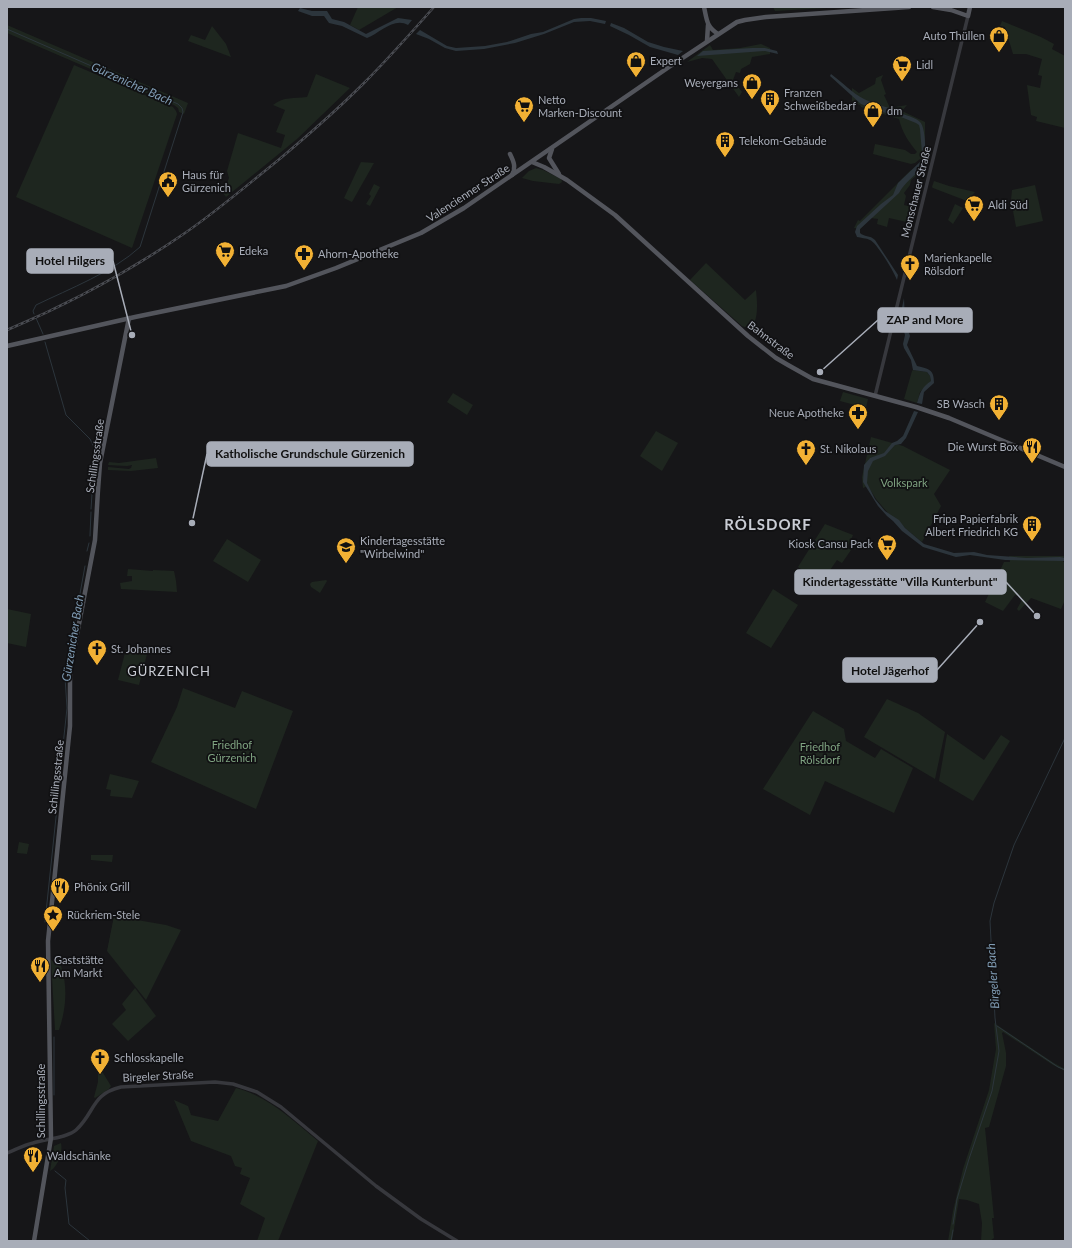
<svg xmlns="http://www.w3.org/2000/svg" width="1072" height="1248" font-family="Lato,sans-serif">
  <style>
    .green { fill: #1e261f }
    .water { fill: #2c353c }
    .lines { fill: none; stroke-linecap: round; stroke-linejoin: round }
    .stream { stroke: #2c353c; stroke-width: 1 }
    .minor { stroke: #37383d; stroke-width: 3.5 }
    .major { stroke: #53555c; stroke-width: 4.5 }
    .rail-casing { stroke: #4a4c52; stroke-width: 2.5 }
    .rail { stroke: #111113; stroke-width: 1; stroke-dasharray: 3; stroke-linecap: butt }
    .labels { text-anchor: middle; stroke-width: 3.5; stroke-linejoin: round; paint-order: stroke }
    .poi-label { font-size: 11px; fill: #a8adb8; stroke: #111113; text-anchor: start }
    .street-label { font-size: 11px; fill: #a8adb8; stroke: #111113 }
    .park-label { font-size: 11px; fill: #7fa381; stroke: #111113 }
    .water-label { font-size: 12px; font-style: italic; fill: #7f9bb3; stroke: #111113 }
    .quarter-label { font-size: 13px; letter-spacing: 1px; fill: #c9ccd4; stroke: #111113 }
    .district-label { font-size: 15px; font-weight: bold; letter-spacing: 1px; fill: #c9ccd4; stroke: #111113 }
    .leader { fill: none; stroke: #a8adb8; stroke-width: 1.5 }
    .callout-dot { fill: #a8adb8; stroke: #111113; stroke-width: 1.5 }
    .callout { fill: #a8adb8; stroke: #a8adb8; stroke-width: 1.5 }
    .callout-label { font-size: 12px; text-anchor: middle; font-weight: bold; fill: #111 }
  </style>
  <rect width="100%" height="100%" fill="#161618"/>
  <!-- green -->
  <g class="green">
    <polygon points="358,7 398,7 359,30 350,25"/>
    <polygon points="773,7 844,7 775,11"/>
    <polygon points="1002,21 1041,37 1054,44 1052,49 1065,56 1065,128 1036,121 1037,117 1031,115 1027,85 1040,88 1042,76 1038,75 1042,59 1026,54 1013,54 1005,27 1000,26"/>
    <polygon points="7,25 188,103 184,114 179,112 178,108 174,105 7,33"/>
    <polygon points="212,26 226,44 231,57 188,41 191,35 205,40"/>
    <polygon points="761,44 770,48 770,54 752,57 750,64 741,69 740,73 736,72 733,80 742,92 739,97 712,59 702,58 687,62 710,45 713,50 740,48"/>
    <polygon points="74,65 173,107 176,111 177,114 132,248 16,197"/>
    <path d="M316 74 350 88 297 139 226 197 223 193 229 178 227 171 238 133 281 148 285 135 276 132 285 110 273 105C284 96 294 99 307 97Z"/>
    <path d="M883 75 881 80 886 94 884 95 890 108 907 105 902 111 925 122V147L930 149 928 158 920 159 915 163 911 164 873 154 875 144 905 150 911 154H915L917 152C908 141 902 132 899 119L861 107 860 105 852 102V88L859 93 875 84 876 78Z"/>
    <polygon points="361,162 374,163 352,202 344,198"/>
    <polygon points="536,168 543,170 561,179 562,182 559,184 533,181 522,178 529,171"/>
    <polygon points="911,170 918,171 917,175 911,180 910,185 904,193 906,196 904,205 915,208 911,223 889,218 887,227 877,224 878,219 871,218 860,229 854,228 858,220 860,221"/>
    <polygon points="934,181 949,186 975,192 967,201 933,188 932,187"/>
    <polygon points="374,184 380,187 370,206 366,204 371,196 369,194"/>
    <polygon points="1035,185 1043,221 1016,227 1011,200 1012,190"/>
    <polygon points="955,204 963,208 953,224 948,220"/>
    <path d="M706 263 745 300 756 290C757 300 761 334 742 326L690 280Z"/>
    <polygon points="913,370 927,372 930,376 931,381 920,392 917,403 904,399 912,371"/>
    <polygon points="843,392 868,399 866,408 840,401"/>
    <polygon points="453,393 473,405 467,415 447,402"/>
    <polygon points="656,431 678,443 662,471 640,456"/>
    <polygon points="871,437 903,446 950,470 934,494 941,506 922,542 906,529 899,521 888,513 876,499 868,486 863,488 862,477"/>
    <polygon points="156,458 158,468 131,471 108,470 108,467 129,469 131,468 132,465 127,466 108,465 109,462 119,463"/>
    <polygon points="825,524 853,535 847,548 851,550 842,563 837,560 821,583 798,567"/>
    <polygon points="227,539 261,560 248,582 213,561"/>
    <polygon points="1009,556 1064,556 1063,562 1065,562 1065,600 1061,609 1031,598 1019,611 1017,609 1023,598 1015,595 1003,611 985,602 1004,562 1010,562"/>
    <polygon points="128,569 153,571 153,570 174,571 176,581 177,592 121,589 120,583 132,581 132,576 127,576"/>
    <polygon points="326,580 327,581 320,593 311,587 310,584 312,582"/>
    <polygon points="773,589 798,605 771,648 746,633"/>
    <polygon points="7,609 31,614 26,647 7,643"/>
    <polygon points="126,649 147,654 139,685 118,680"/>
    <polygon points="183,688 235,708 242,691 293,711 256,809 151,762 177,707"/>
    <polygon points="887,699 918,713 945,732 935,779 864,737"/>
    <polygon points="813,711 844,729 846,741 875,758 881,749 913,768 894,813 825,781 810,815 763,789"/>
    <polygon points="947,734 984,760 1001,735 1010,741 973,801 939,781"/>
    <polygon points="110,774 139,781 132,798 110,796 111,790 106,789"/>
    <polygon points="19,842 29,844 27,854 17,853"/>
    <polygon points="91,855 113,855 112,862 91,860"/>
    <polygon points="114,916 166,925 181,930 146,1000 107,951"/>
    <path d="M51 960 61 966C68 987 66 1009 59 1030H55Z"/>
    <polygon points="135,988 156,1016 128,1041 112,1024 126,1010 122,1004"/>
    <polygon points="994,1023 1054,1063 1065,1069 1065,1071 1053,1065 1003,1032 1002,1033 1006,1053 1006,1066 989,1127 985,1128 994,1218 992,1218 994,1238 990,1241 981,1241 982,1223 979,1204 967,1200 959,1199 952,1241 948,1241 953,1211 963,1169 989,1090 996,1049"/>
    <polygon points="100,1068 111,1086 109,1089 95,1098 94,1097 98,1082 98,1070"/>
    <path d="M236 1088C269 1097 292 1120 318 1141L278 1241H257L265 1218 240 1204 250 1178 240 1174 242 1168 235 1166 231 1156 191 1141 174 1100 188 1106 191 1115 218 1121Z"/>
    <path d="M61 1143C63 1151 58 1167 50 1171L54 1146Z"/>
  </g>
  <!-- water -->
  <g class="water">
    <path d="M300 8 312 11H327L332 19 344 22 366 34 398 18 412 20 408 25C394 17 380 33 367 38L342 26 329 23 324 16H312L298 11Z"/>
    <polygon points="581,18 591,18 606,21 605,24 590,21 574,22 544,34 515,43 484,49 456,51 445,48 429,39 416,34 420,30 447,46 456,48 485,46 507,42 531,34 543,32 574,19"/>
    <polygon points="611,23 624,28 648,42 664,47 683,51 678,55 650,47 629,35 610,26"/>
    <polygon points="752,48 765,48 777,51 778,54 765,51 697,56 703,51"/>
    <path d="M831 74C842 82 852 93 864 99 877 106 891 107 903 113V114C908 116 916 118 920 122 926 127 927 161 922 167 915 176 905 182 899 193L860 229V233C864 237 870 235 875 240L898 275 897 280C894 272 877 243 870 240 866 238 861 238 857 237L855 232 857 226 881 204 893 195 898 183 921 161 922 153 920 129 919 125 916 123 896 115 882 112 861 104 830 76Z"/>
    <path d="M904 298 905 321 910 336 907 345 917 366C929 369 934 369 934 383L924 392 922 404 917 403C920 392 922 387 931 381L930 376 927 372 913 370 911 360 904 348 903 344 905 335 900 317Z"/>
    <polygon points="914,411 918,412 906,438 901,444 895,445 885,456 873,461 868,471 867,483 875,499 885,511 899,520 905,528 924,544 954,553 974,552 987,555 1001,556 1027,558 1060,557 1065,558 1065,561 1005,560 970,555 956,557 923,547 902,531 893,521 887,516 878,506 863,482 864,465 870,458 884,453 892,443 897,441 903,436"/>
  </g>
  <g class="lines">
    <!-- stream -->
    <g class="stream">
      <path d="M7 29 178 104 182 108 183 112 140 247C113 272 69 289 36 305L33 311 34 314"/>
      <polyline points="36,318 43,334"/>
      <polyline points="45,342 66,415 90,439 95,449 91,509"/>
      <polyline points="90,536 91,512"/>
      <polyline points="87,551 89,543"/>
      <polyline points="59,783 67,708 65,677 85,566"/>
      <polyline points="45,922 58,798"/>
      <polyline points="997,1026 1058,1067 1065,1070"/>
      <polyline points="54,1095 54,1037"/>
      <polyline points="55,1171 66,1180 65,1188 69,1224 90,1241"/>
      <polyline points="953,1224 957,1199 969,1159 992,1091 999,1051 995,1018 990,921 994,903 1014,845 1065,738"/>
      <polyline points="951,1241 953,1230"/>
    </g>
    <!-- minor -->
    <g class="minor">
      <polyline points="875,396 968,16"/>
      <path d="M7 1153C15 1150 24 1145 33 1143 45 1139 67 1138 76 1130 95 1113 91 1094 121 1087L215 1082 233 1084 257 1092 281 1107 376 1186 421 1219 457 1241"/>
    </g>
    <!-- major -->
    <g class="major">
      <path d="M704 7C707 20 706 26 718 34"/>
      <polyline points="933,7 951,10 968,16 970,7"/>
      <polyline points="707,41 708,25"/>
      <polyline points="552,149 549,158 559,174"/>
      <path d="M510 154C514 162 516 167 512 175"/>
      <polyline points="532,162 544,167 567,180 615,215 748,336 776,358 788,365 813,379 916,407 949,418 1065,467"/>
      <polyline points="7,346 135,317 286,286 336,268 421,233 464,208 669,67 737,22 745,20 766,17 909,7"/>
      <polyline points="34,1241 51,1138 48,941 70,726 70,671 95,540 98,490 100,463 129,318"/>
    </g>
    <!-- rail casing -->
    <g class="rail-casing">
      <path id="rail" d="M7 330C69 304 130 271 185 233 217 211 246 186 276 162 306 137 336 111 364 83 388 59 411 33 434 7"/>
    </g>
    <!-- rail -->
    <use href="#rail" class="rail"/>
  </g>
  <!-- icons -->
  <defs>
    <g id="shop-pin" transform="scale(1)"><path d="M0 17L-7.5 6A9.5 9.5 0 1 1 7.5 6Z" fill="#f2b134" stroke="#111113"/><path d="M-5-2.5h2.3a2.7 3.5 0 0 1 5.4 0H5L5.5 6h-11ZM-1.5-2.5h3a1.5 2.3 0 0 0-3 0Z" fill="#111"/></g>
    <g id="supermarket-pin" transform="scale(1)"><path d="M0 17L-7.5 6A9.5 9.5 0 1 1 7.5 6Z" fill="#f2b134" stroke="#111113"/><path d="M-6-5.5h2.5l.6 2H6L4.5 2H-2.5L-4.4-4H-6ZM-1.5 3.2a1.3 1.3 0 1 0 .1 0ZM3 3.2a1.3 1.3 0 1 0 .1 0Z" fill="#111"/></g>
    <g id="building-pin" transform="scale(1)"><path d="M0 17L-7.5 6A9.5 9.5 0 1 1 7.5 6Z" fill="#f2b134" stroke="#111113"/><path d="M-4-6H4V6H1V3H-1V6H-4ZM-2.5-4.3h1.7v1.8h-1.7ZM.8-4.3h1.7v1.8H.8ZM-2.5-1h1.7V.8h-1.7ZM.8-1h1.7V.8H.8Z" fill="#111"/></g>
    <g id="civic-pin" transform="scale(1)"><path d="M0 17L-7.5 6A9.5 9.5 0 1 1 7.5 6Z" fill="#f2b134" stroke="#111113"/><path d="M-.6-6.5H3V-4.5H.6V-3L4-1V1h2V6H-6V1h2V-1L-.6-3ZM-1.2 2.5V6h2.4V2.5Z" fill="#111"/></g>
    <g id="pharmacy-pin" transform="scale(1)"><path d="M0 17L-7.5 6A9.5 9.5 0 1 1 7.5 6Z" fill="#f2b134" stroke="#111113"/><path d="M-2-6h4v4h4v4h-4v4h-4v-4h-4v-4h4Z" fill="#111"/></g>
    <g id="church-pin" transform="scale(1)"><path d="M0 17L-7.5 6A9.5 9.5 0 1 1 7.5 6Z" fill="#f2b134" stroke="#111113"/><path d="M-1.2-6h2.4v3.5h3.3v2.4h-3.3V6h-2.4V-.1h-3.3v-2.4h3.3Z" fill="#111"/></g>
    <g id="restaurant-pin" transform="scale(1)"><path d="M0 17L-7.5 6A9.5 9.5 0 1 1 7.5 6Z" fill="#f2b134" stroke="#111113"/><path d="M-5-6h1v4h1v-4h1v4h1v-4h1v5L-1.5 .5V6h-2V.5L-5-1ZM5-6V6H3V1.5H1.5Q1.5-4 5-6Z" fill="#111"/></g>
    <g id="school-pin" transform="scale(1)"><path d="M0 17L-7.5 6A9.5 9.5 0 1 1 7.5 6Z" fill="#f2b134" stroke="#111113"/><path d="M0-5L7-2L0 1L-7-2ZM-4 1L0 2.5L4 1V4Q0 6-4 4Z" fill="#111"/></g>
    <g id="sight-pin" transform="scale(1)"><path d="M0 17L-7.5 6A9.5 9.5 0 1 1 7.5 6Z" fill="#f2b134" stroke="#111113"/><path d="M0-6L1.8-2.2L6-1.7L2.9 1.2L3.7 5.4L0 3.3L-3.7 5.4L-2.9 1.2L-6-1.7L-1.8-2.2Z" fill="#111"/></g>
  </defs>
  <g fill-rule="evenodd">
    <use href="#shop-pin" x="999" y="36"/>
    <use href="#shop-pin" x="636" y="61"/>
    <use href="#supermarket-pin" x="902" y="65"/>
    <use href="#shop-pin" x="752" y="83"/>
    <use href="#building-pin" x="770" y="99"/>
    <use href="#supermarket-pin" x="524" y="106"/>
    <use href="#shop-pin" x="873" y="111"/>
    <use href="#building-pin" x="725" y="141"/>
    <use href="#civic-pin" x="168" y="181"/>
    <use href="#supermarket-pin" x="974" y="205"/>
    <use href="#supermarket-pin" x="225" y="251"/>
    <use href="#pharmacy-pin" x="304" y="254"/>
    <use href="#church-pin" x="910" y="264"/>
    <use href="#building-pin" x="999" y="404"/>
    <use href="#pharmacy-pin" x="858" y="413"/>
    <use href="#restaurant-pin" x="1032" y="447"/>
    <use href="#church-pin" x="806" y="449"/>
    <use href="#building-pin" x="1032" y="525"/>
    <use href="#supermarket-pin" x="887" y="544"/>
    <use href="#school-pin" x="346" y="547"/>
    <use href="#church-pin" x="97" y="649"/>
    <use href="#restaurant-pin" x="60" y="887"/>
    <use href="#sight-pin" x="53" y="915"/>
    <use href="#restaurant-pin" x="40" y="966"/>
    <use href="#church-pin" x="100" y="1058"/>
    <use href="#restaurant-pin" x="33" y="1156"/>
  </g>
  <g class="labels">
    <!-- poi labels -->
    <g class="poi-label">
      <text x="985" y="40" text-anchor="end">Auto Thüllen</text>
      <text x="650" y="65">Expert</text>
      <text x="916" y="69">Lidl</text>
      <text x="738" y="87" text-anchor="end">Weyergans</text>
      <text x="784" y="97">Franzen<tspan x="784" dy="13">Schweißbedarf</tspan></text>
      <text x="538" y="104">Netto<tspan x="538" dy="13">Marken-Discount</tspan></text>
      <text x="887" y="115">dm</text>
      <text x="739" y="145">Telekom-Gebäude</text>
      <text x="182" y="179">Haus für<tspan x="182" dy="13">Gürzenich</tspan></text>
      <text x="988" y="209">Aldi Süd</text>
      <text x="239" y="255">Edeka</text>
      <text x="318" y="258">Ahorn-Apotheke</text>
      <text x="924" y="262">Marienkapelle<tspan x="924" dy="13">Rölsdorf</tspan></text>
      <text x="985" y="408" text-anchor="end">SB Wasch</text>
      <text x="844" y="417" text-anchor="end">Neue Apotheke</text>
      <text x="1018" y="451" text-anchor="end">Die Wurst Box</text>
      <text x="820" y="453">St. Nikolaus</text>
      <text x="1018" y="523" text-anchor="end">Fripa Papierfabrik<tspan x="1018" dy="13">Albert Friedrich KG</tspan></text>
      <text x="360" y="545">Kindertagesstätte<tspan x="360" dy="13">"Wirbelwind"</tspan></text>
      <text x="873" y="548" text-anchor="end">Kiosk Cansu Pack</text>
      <text x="111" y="653">St. Johannes</text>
      <text x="74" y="891">Phönix Grill</text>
      <text x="67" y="919">Rückriem-Stele</text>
      <text x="54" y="964">Gaststätte<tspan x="54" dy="13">Am Markt</tspan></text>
      <text x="114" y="1062">Schlosskapelle</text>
      <text x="47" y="1160">Waldschänke</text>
    </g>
    <!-- street labels -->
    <g class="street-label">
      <text transform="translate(916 192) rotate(-76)" y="4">Monschauer Straße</text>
      <text transform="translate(468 193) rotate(-33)" y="4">Valencienner Straße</text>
      <text transform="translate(771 340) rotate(37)" y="4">Bahnstraße</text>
      <text transform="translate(95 456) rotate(-82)" y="4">Schillingsstraße</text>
      <text transform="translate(56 777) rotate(-84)" y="4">Schillingsstraße</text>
      <text transform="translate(158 1076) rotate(-3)" y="4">Birgeler Straße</text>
      <text transform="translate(41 1101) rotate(-90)" y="4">Schillingsstraße</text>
    </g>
    <!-- park labels -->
    <g class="park-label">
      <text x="904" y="487">Volkspark</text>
      <text x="232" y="749">Friedhof<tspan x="232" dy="13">Gürzenich</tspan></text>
      <text x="820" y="751">Friedhof<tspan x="820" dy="13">Rölsdorf</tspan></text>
    </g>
    <!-- water labels -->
    <g class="water-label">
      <text transform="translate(132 84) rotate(24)" y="4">Gürzenicher Bach</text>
      <text transform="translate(73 638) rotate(-81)" y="4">Gürzenicher Bach</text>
      <text transform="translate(993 976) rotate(-94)" y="4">Birgeler Bach</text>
    </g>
    <!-- quarter labels -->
    <g class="quarter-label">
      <text x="169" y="676">GÜRZENICH</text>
    </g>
    <!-- district labels -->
    <g class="district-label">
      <text x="768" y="530">RÖLSDORF</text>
    </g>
  </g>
  <!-- callouts -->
  <path class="leader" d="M132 335L113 261M820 372L878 320M192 523L207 454M1037 616L1006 582M980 622L937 670"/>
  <g class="callout-dot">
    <circle cx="132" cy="335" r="4"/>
    <circle cx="820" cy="372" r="4"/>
    <circle cx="192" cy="523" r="4"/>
    <circle cx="1037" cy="616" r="4"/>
    <circle cx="980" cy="622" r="4"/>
  </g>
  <g class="callout">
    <rect x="27" y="249" width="86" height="24" rx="4"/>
    <rect x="878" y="308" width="94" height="24" rx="4"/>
    <rect x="207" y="442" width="206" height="24" rx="4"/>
    <rect x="795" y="570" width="211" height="24" rx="4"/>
    <rect x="843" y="658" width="94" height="24" rx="4"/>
  </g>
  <g class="callout-label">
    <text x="70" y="265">Hotel Hilgers</text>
    <text x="925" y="324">ZAP and More</text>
    <text x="310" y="458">Katholische Grundschule Gürzenich</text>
    <text x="900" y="586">Kindertagesstätte "Villa Kunterbunt"</text>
    <text x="890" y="675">Hotel Jägerhof</text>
  </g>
  <!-- border -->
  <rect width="1072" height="1248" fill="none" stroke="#a8adb8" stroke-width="16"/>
</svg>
